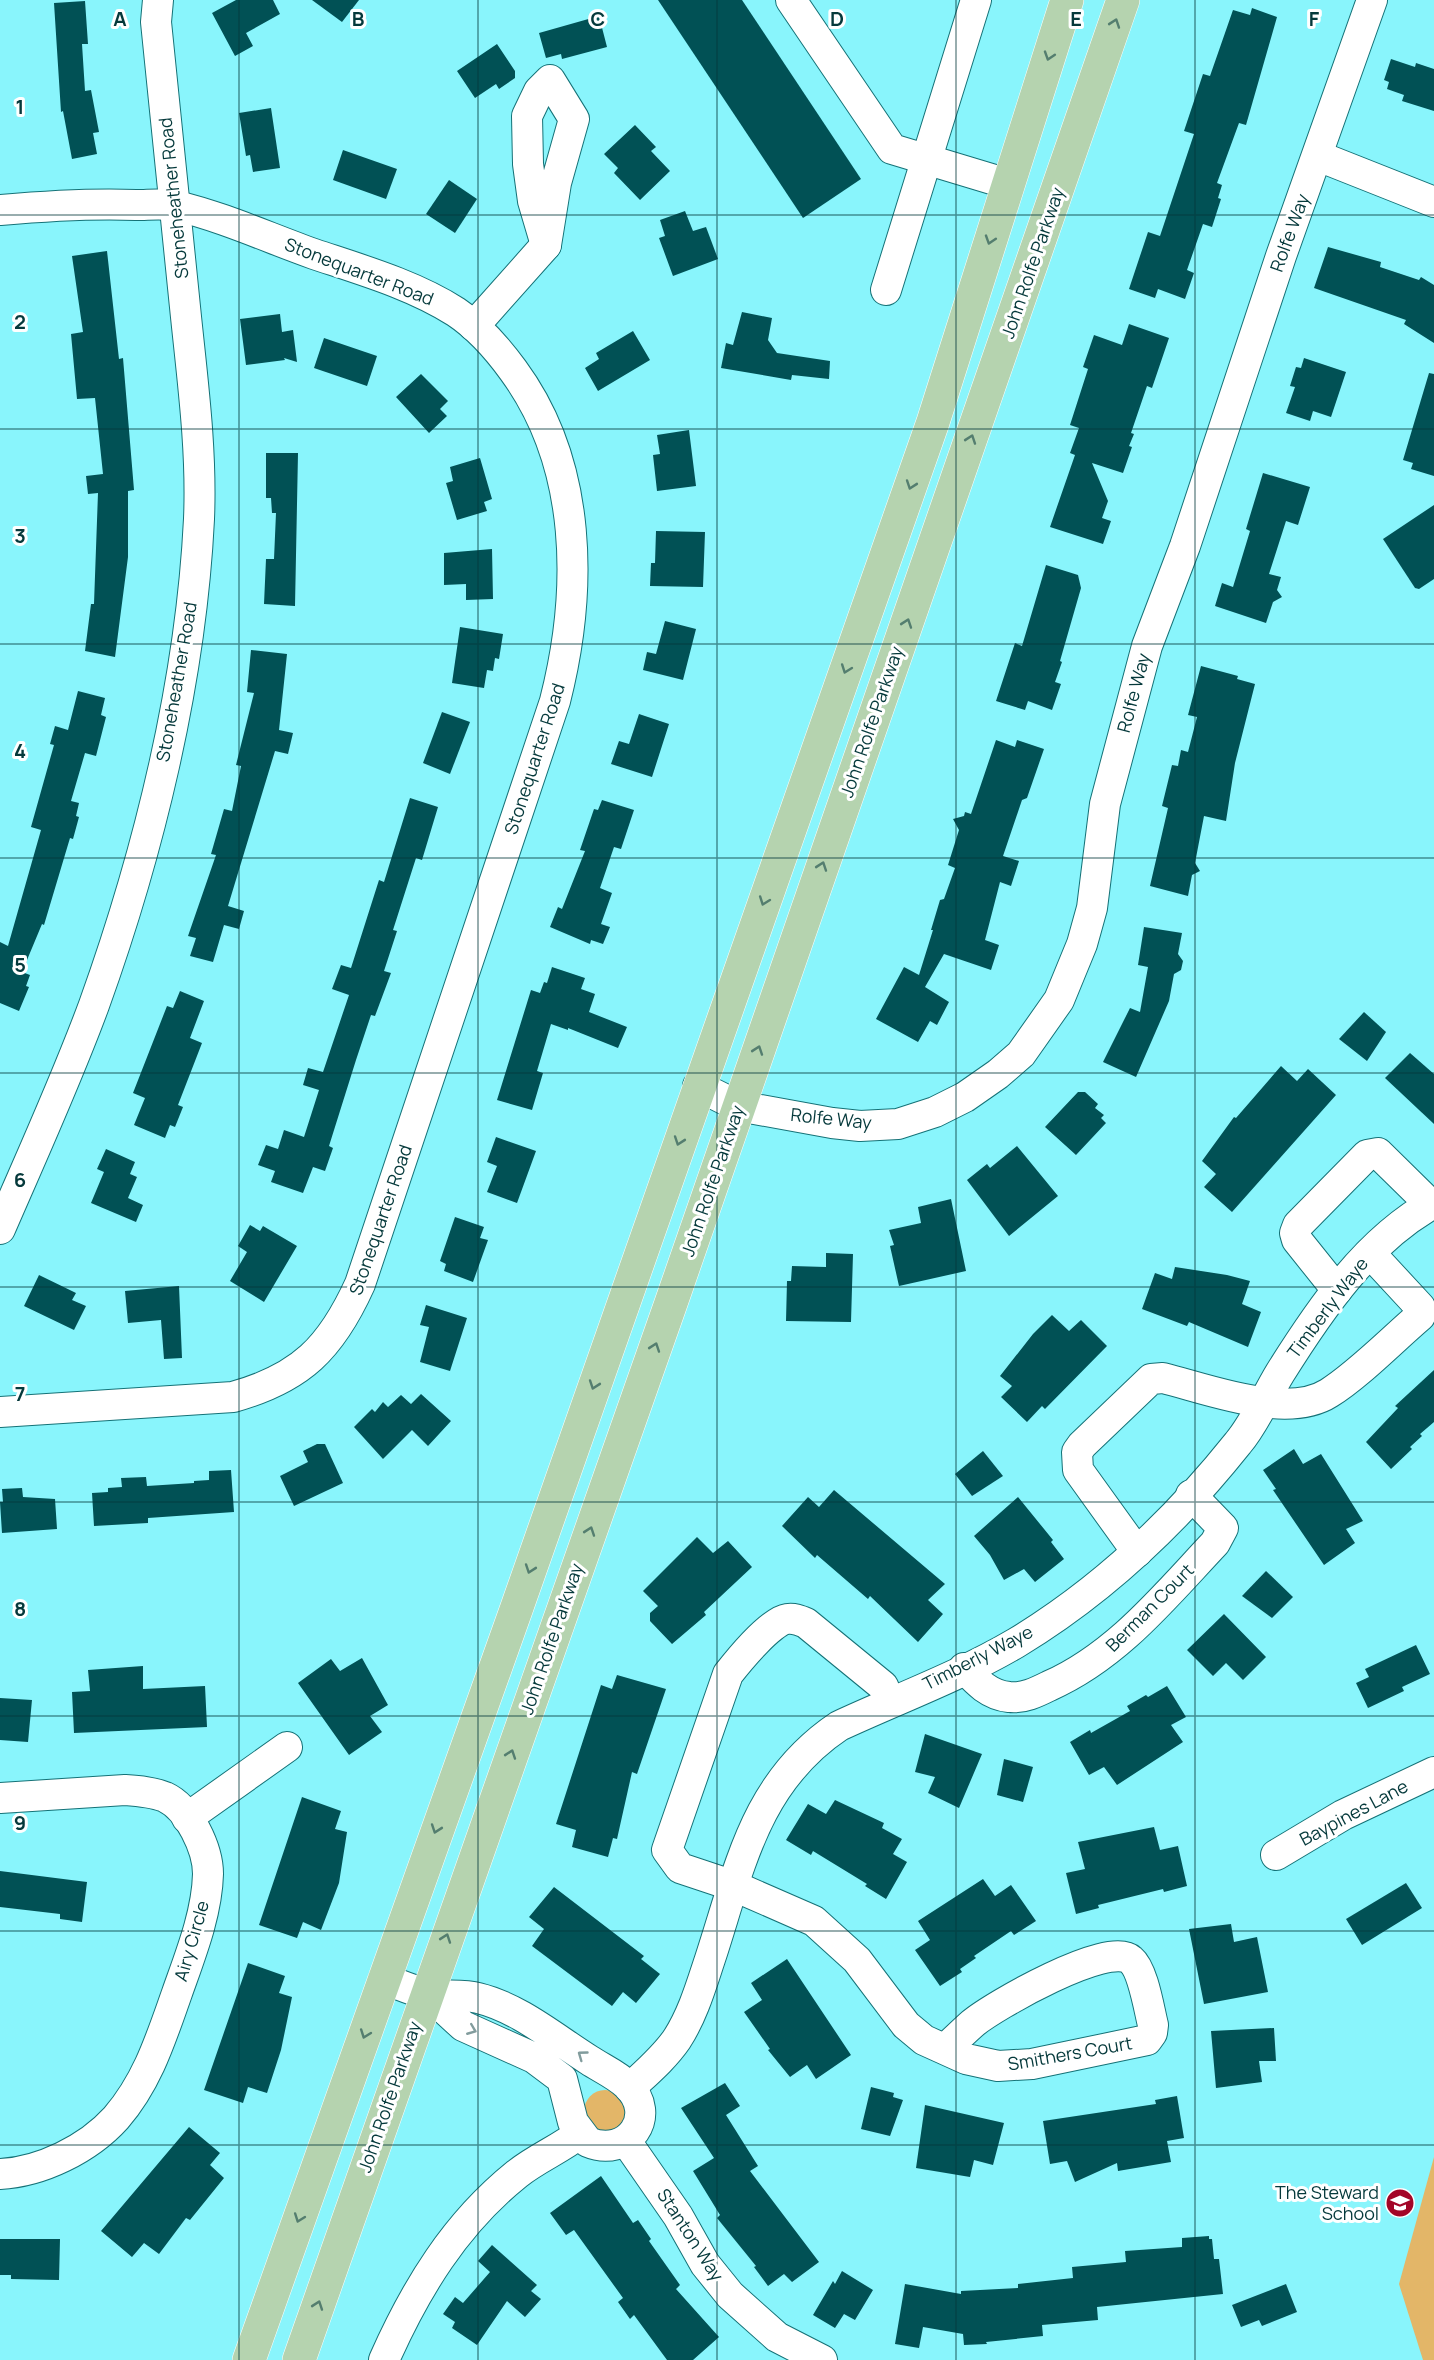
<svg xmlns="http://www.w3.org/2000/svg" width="1434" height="2360" font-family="Manrope,sans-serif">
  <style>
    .green { fill: #e3b668 }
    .building { fill: #015155 }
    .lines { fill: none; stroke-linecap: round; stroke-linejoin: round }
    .minor-casing { stroke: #157277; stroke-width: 32 }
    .major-casing { stroke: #fff; stroke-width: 34 }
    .minor { stroke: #fff; stroke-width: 30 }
    .major { stroke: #b5d3af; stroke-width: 33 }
    .oneway { stroke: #547e6f }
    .oneway2 { stroke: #829c9d }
    .grid { fill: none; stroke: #05393b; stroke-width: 1.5; stroke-opacity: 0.55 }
    .labels { text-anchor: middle; stroke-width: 6; stroke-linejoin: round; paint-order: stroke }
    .street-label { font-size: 18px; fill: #05393b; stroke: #fff }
    .poi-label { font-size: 18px; fill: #05393b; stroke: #fff; text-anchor: end }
    .grid-label { font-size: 20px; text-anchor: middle; font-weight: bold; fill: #05393b; stroke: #fff; stroke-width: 6; stroke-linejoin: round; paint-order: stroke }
  </style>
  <rect width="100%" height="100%" fill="#89f5fc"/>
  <!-- green -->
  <g class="green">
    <circle cx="605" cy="2111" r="21"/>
    <polygon points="1434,2157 1434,2360 1423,2360 1399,2284"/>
  </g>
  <!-- building -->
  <g class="building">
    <polygon points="236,0 273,0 280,14 246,33 253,46 235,56 212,13"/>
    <polygon points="312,0 359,0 342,22"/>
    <polygon points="658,0 742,0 861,179 803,218"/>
    <polygon points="85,1 88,44 82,44 85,91 91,90 99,132 93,133 97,154 72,159 63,111 61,112 54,3"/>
    <polygon points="1252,8 1277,17 1246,125 1239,123 1217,183 1222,185 1218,198 1221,199 1212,227 1203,224 1187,270 1194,273 1185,299 1158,289 1155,298 1129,289 1148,232 1160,236 1194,134 1184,131 1203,74 1210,76 1233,10 1250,15"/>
    <polygon points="599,16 607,47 562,59 561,54 546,58 539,33"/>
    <polygon points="497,44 515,71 515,78 499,89 496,84 475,98 457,71"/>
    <polygon points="1391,59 1415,67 1416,63 1434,69 1434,111 1402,101 1404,95 1387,89 1389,82 1384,80"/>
    <polygon points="271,108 280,168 253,172 250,155 246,156 239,113"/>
    <polygon points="635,125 656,147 651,151 670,171 640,200 614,173 618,168 604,154"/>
    <polygon points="343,150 397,169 386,199 333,180"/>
    <polygon points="449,180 477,199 455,233 426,214"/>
    <polygon points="685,211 693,231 706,227 718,259 673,276 659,238 665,236 660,220"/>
    <polygon points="1328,247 1381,262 1380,267 1419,280 1421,277 1434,285 1434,343 1404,324 1406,320 1314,288"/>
    <polygon points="107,251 119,359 123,358 134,490 128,491 128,557 115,657 85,651 91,604 94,604 98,493 88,494 86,476 103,474 95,398 77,399 71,334 83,332 72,256"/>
    <polygon points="742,312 772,318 768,340 777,353 830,361 829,379 792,375 791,380 721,368 726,343 733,345"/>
    <polygon points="280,314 282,332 293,330 297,362 284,358 285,360 246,365 240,319"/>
    <polygon points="1129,324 1169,338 1152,388 1147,386 1131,433 1134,434 1129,446 1132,447 1123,473 1092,463 1108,501 1102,518 1111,521 1103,544 1050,527 1075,455 1070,453 1079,428 1070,425 1088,369 1083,367 1094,335 1122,345"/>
    <polygon points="633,331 650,360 598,391 585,368 599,359 596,353"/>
    <polygon points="324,338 377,356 367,386 314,368"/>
    <polygon points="1304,358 1346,372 1331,417 1313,411 1310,421 1286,413 1295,387 1290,386 1296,367 1301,368"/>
    <polygon points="1429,373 1434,374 1434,476 1411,469 1413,463 1403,460"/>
    <polygon points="421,374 448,401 440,409 447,416 429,433 396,397"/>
    <polygon points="689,430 696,486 657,491 653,455 660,454 657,435"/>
    <polygon points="266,453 298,453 295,606 264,604 266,559 274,559 276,513 272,513 271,498 266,498"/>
    <polygon points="480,458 492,499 484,502 487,511 457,520 446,483 453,481 450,467"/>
    <polygon points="1263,473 1310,487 1298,525 1286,521 1269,574 1281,577 1277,590 1282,597 1273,602 1266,623 1215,606 1222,583 1233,587 1250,531 1246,529"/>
    <polygon points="1434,505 1434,579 1419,589 1415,588 1383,539"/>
    <polygon points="656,531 705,532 703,587 650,586 651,563 655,563"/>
    <polygon points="492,549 493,599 466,600 466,584 444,585 444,553"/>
    <polygon points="1046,565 1078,575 1081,588 1060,661 1062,662 1055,682 1061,684 1052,710 1028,701 1025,710 996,701 1015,643 1022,646"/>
    <polygon points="665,621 696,629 683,680 643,670 647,652 656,654"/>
    <polygon points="460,627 503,634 499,659 495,658 493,671 487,670 484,688 452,683"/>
    <polygon points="251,650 287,654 279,730 293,733 288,754 275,751 228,906 244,911 239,929 224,925 213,962 190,956 196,938 188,936 216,855 211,854 224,809 232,811 241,766 236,765 254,693 247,692"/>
    <polygon points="1201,666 1238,676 1237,679 1255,684 1235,763 1226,821 1204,816 1195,863 1200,871 1192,875 1188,896 1150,886 1168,808 1162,806 1172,765 1178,766 1181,750 1188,752 1197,717 1188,715"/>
    <polygon points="78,691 105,698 101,715 106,717 96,756 85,753 71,801 79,803 76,816 79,817 73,839 70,838 44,925 42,924 22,972 30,975 26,986 29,987 19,1011 0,1003 0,942 8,946 41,830 31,827 54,745 50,744 55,726 68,730"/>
    <polygon points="442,712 470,722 450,774 423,763"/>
    <polygon points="639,714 669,724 652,777 611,764 619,741 629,744"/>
    <polygon points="996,740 1015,747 1017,740 1044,749 1027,798 1022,800 1003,856 1019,861 1011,886 1000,882 985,940 999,945 991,970 944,954 925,987 949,1002 937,1025 930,1021 918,1042 876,1019 904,967 919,975 933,930 931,930 940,900 944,899 955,868 948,865 959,830 953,819 964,816 965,812 971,814"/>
    <polygon points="410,798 438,807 422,860 416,858 393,930 397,931 384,971 391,973 375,1016 371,1015 356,1060 329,1146 333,1148 325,1171 313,1167 303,1193 271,1182 275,1171 258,1165 266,1145 278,1149 284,1130 304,1137 319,1090 303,1085 308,1068 323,1072 349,995 332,989 341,965 351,968 379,880 384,882"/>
    <polygon points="602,800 634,810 621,849 614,847 600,888 612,893 601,924 610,927 603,944 591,940 590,944 550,927 558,907 562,909 585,851 580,850 594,809 598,810"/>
    <polygon points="1144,927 1182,933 1178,954 1183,961 1181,970 1174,974 1169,1001 1136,1077 1103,1062 1130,1008 1140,1012 1148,967 1138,965"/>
    <polygon points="552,967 585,978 581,989 595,994 589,1012 627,1027 618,1048 568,1028 568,1030 551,1024 537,1071 543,1073 532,1110 497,1100 531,990 540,993 544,982 547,983"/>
    <polygon points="180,991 204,1001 190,1038 202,1043 178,1105 183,1107 175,1127 170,1125 165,1138 134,1125 145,1098 133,1093 167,1006 173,1008"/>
    <polygon points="1364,1012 1386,1032 1367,1061 1339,1039"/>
    <polygon points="1410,1053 1434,1074 1434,1124 1385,1078"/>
    <polygon points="1281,1066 1297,1081 1308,1069 1336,1095 1232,1212 1204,1187 1216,1174 1202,1161 1234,1117 1236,1118"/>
    <polygon points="1078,1092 1085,1092 1098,1104 1095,1108 1104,1115 1101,1118 1106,1123 1076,1155 1045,1127"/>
    <polygon points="496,1137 536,1151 517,1203 487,1192 497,1166 487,1162"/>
    <polygon points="1017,1146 1058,1196 1009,1236 967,1180 987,1164 990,1168"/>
    <polygon points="106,1149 135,1162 130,1174 137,1177 128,1198 143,1205 136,1222 91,1203 104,1172 97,1169"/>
    <polygon points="951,1199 966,1271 899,1286 890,1246 894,1245 889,1230 921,1223 918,1207"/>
    <polygon points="455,1217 484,1227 480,1238 488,1240 473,1282 444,1271 446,1264 440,1261"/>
    <polygon points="250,1225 260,1231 263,1226 297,1246 264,1302 230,1281 247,1252 238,1246"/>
    <polygon points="826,1253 853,1254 851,1322 786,1321 787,1281 791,1281 792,1266 826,1267"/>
    <polygon points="1175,1267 1227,1275 1250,1281 1242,1304 1261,1312 1248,1347 1189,1322 1187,1326 1142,1309 1155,1273 1172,1279"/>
    <polygon points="39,1275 76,1293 72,1300 86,1306 74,1330 24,1306"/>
    <polygon points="179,1286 182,1358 164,1359 161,1320 128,1323 125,1291"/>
    <polygon points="426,1305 467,1318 450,1371 420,1362 429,1327 420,1325"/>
    <polygon points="1052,1315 1069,1331 1081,1320 1107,1346 1045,1409 1042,1406 1027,1422 1001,1397 1012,1386 1000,1376 1033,1334"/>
    <polygon points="1434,1370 1434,1422 1420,1434 1422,1436 1410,1447 1412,1449 1391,1469 1366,1442 1398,1408 1395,1406"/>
    <polygon points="421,1394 451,1421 428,1446 412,1430 383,1459 354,1427 372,1409 375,1412 383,1402 388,1407 401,1395 411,1404"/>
    <polygon points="317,1444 325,1444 343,1483 294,1506 280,1476 308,1462 303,1451"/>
    <polygon points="1294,1449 1303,1464 1321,1454 1363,1521 1346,1529 1355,1543 1324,1565 1273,1490 1276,1489 1263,1470"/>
    <polygon points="983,1451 1003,1476 972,1496 955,1474"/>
    <polygon points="231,1470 234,1512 148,1518 148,1523 94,1526 92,1493 108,1492 108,1488 122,1487 121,1478 146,1477 147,1486 194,1483 194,1481 209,1480 209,1471"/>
    <polygon points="22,1488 23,1497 55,1499 57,1529 2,1533 0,1502 3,1502 2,1489"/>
    <polygon points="834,1490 945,1584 928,1600 943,1614 918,1642 870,1596 868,1599 817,1555 815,1558 782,1526 808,1497 819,1507"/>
    <polygon points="1018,1497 1053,1540 1051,1542 1064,1559 1035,1582 1024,1569 1004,1580 990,1555 974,1536"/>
    <polygon points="697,1537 713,1553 728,1541 752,1567 704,1612 706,1615 672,1644 650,1621 650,1613 658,1606 643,1591"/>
    <polygon points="1266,1571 1293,1597 1272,1618 1242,1596"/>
    <polygon points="1224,1614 1266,1657 1243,1680 1226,1663 1213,1676 1187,1650"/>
    <polygon points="1416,1645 1430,1674 1402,1687 1404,1691 1368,1708 1356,1683 1369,1677 1365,1669"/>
    <polygon points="362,1658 388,1705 370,1716 382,1732 349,1755 298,1683 331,1659 340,1671"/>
    <polygon points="143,1666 143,1689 205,1686 207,1727 74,1733 72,1692 90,1691 88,1670"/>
    <polygon points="617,1675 666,1689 637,1774 632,1772 617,1839 613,1838 608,1857 572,1847 576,1830 556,1824 601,1685 612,1689"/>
    <polygon points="1167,1686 1186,1717 1171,1725 1183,1742 1117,1785 1104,1767 1089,1775 1070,1742 1090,1730 1091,1733 1130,1711 1127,1706 1146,1695 1148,1697"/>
    <polygon points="0,1698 32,1700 28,1742 0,1740"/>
    <polygon points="925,1734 982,1754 959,1808 928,1793 935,1777 915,1772"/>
    <polygon points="1004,1759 1033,1767 1023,1802 997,1795"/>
    <polygon points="302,1797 341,1811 335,1829 347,1832 339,1883 321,1930 303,1922 297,1938 259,1925"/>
    <polygon points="835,1800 884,1823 882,1828 902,1839 893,1854 907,1862 886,1899 865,1886 867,1884 813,1851 811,1855 786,1840 808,1804 826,1814"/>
    <polygon points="1154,1827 1160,1850 1178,1846 1187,1886 1164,1892 1163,1889 1098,1905 1099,1908 1076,1914 1066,1873 1085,1869 1078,1842"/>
    <polygon points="0,1871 87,1882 82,1922 60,1919 60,1914 0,1907"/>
    <polygon points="983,1879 995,1896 1011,1885 1036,1921 1014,1935 1011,1931 974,1956 976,1958 960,1969 962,1972 940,1986 915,1950 930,1940 918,1921"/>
    <polygon points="1406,1883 1422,1908 1362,1945 1346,1919"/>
    <polygon points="554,1887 644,1956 641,1959 660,1974 636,2003 623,1992 612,2006 532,1946 544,1929 529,1917"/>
    <polygon points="1231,1924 1234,1942 1257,1937 1268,1992 1204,2004 1189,1929"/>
    <polygon points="787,1959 851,2055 816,2079 807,2065 790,2077 768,2050 770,2049 744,2012 762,2000 751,1983"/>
    <polygon points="248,1963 285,1976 279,1993 292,1997 281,2050 267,2093 248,2087 243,2103 204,2090"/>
    <polygon points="1274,2028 1276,2061 1259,2061 1262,2082 1216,2088 1211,2031"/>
    <polygon points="725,2083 740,2106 726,2115 758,2166 750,2171 819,2262 792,2282 784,2274 768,2286 754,2267 756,2266 717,2218 720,2215 693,2171 714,2158 681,2108"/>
    <polygon points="871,2087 894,2093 893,2097 903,2100 890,2136 861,2129"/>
    <polygon points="1177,2096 1184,2138 1167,2141 1171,2162 1118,2171 1117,2163 1075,2182 1067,2161 1050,2164 1043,2121 1156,2104 1155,2100"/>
    <polygon points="925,2105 1004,2123 993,2165 974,2160 970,2177 916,2168"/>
    <polygon points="189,2127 220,2153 210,2165 224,2178 190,2220 186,2218 159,2254 144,2243 132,2257 101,2231"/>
    <polygon points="601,2176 633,2223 638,2220 651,2239 649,2241 680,2285 676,2289 719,2337 693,2360 667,2360 634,2315 630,2319 618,2302 623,2298 574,2230 566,2235 550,2213"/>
    <polygon points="1209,2236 1209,2239 1212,2239 1214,2259 1219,2259 1223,2294 1097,2307 1098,2320 1042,2325 1043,2336 986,2342 987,2344 964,2345 963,2334 923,2327 919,2348 895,2344 905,2284 961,2294 961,2291 1018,2288 1018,2284 1073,2278 1072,2267 1126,2262 1125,2251 1182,2247 1182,2238"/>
    <polygon points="0,2239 60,2239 59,2280 11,2279 11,2275 0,2275"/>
    <polygon points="492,2245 537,2285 531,2291 541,2299 525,2317 507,2301 477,2345 452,2328 455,2322 443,2314 455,2297 463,2303 490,2272 478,2261"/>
    <polygon points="842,2271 873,2290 855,2320 844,2314 835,2328 813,2315 833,2281 835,2284"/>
    <polygon points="1286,2284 1297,2312 1262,2326 1259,2320 1241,2327 1232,2305"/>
  </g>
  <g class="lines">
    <!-- minor casing -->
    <g class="minor-casing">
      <g id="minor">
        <polyline points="791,0 892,149 1008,184"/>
        <polygon points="550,80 574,119 556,183 546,245 533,201 528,164 527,116 539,91"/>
        <polyline points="1318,156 1434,202"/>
        <path d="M0 210C46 206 90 203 136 205 149 205 164 203 177 206 223 217 269 238 314 254 362 270 414 285 456 312 480 328 497 348 513 370 583 465 583 591 555 701L360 1284C331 1348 301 1378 233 1397L0 1412"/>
        <polyline points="886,290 976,0"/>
        <polyline points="474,326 546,245"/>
        <polyline points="698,1086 738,1106 832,1123 860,1126 898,1124 935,1112 965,1097 998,1074 1021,1054 1059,1000 1082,944 1092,908 1105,804 1147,646 1185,546 1281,256 1372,0"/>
        <path d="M0 1229C32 1155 66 1081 94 1005 149 852 191 681 199 519 202 448 192 377 185 307 176 212 166 117 156 22L158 0"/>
        <polyline points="1337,1290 1297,1240 1295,1233 1298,1225 1367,1155 1378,1153 1431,1205"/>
        <path d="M1137 1552 1078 1470 1077 1452 1082 1445 1151 1379 1163 1378C1208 1389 1287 1420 1329 1393 1358 1375 1393 1339 1420 1316V1307L1370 1253"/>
        <path d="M964 1668C977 1682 989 1695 1009 1697 1023 1699 1037 1692 1049 1686 1117 1656 1165 1596 1215 1543L1223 1528 1191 1495"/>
        <path d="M890 1702 883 1686 806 1623C799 1620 794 1618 787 1619 771 1621 739 1660 728 1674L667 1850 680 1868 734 1886 814 1921 857 1960 906 2025 924 2040 966 2059 998 2066 1032 2064 1147 2040 1152 2033 1153 2025C1149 2009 1143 1970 1131 1960 1109 1940 993 2006 972 2024 963 2032 954 2041 945 2049"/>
        <path d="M0 1798 125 1790C139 1791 153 1792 165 1797 189 1808 208 1849 208 1874 207 1914 190 1956 177 1993 161 2038 148 2081 116 2118 88 2149 41 2172 0 2174"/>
        <polyline points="187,1818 287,1747"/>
        <polyline points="1276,1855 1343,1815 1434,1772"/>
        <path d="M384 1979C398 1984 413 1991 427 1994 444 1997 462 1994 478 1998 519 2008 554 2038 589 2060 601 2068 617 2075 627 2085 659 2115 628 2159 588 2142L573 2122 562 2079 534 2058 463 2026 427 1993"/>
        <path d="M630 2088C646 2073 664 2058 677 2039 693 2014 701 1986 710 1959 740 1868 754 1783 839 1726 897 1699 960 1676 1016 1643 1102 1591 1175 1522 1238 1443 1255 1423 1266 1396 1280 1373 1320 1309 1367 1240 1434 1203"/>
        <polyline points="626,2141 678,2216 705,2264 730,2295 777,2337 822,2360"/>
        <path d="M384 2360C416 2288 455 2224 517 2174 537 2158 560 2149 579 2134"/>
      </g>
    </g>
    <!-- major casing -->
    <g class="major-casing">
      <g id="major">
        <polyline points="249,2360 516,1610 933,422 1067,0"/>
        <polyline points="299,2360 671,1303 1123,0"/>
      </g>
    </g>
    <!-- minor -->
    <use href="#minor" class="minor"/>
    <!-- major -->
    <use href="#major" class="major"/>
  </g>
  <!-- one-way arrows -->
  <defs><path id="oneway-chevron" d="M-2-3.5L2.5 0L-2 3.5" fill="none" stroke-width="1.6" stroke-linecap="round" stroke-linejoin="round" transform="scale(1.5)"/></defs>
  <g class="oneway">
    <use href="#oneway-chevron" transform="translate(1115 23) rotate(-71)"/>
    <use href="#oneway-chevron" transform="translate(1049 56) rotate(108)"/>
    <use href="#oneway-chevron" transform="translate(990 240) rotate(108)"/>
    <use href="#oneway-chevron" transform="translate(971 439) rotate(-71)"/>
    <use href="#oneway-chevron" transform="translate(911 485) rotate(109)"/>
    <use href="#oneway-chevron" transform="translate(907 623) rotate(-71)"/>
    <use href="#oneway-chevron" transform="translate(846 669) rotate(110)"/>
    <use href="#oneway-chevron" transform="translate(822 866) rotate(-71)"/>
    <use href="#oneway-chevron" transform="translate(764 901) rotate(110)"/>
    <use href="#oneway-chevron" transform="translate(758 1050) rotate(-71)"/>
    <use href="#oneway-chevron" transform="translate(679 1141) rotate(109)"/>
    <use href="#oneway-chevron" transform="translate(655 1347) rotate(-71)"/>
    <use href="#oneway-chevron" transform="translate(594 1385) rotate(109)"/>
    <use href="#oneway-chevron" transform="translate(590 1531) rotate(-71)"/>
    <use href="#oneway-chevron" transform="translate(530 1569) rotate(109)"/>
    <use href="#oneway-chevron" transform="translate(511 1754) rotate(-71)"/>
    <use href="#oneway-chevron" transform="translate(436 1829) rotate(109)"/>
    <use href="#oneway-chevron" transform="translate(446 1938) rotate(-71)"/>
    <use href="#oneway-chevron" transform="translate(365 2034) rotate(110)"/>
    <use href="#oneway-chevron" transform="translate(299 2218) rotate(110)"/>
    <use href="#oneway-chevron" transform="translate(318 2305) rotate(-71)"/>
  </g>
  <g class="oneway2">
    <use href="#oneway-chevron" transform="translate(472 2030) rotate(22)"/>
    <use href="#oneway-chevron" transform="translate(582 2055) rotate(-144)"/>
  </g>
  <!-- grid -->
  <path class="grid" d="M239 0V2360M478 0V2360M717 0V2360M956 0V2360M1195 0V2360M0 215H1434M0 429H1434M0 644H1434M0 858H1434M0 1073H1434M0 1287H1434M0 1502H1434M0 1716H1434M0 1931H1434M0 2145H1434"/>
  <!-- icons -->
  <defs>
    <g id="school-disc" transform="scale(1.5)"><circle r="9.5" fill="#a30527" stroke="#fff"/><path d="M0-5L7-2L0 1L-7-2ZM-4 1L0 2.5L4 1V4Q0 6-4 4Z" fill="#fff"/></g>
  </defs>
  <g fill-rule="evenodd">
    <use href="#school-disc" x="1400" y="2203"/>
  </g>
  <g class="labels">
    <!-- street labels -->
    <g class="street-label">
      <text transform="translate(174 198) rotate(-96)" y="6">Stoneheather Road</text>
      <text transform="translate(1290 233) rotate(-70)" y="6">Rolfe Way</text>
      <text transform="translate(1033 263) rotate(-71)" y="6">John Rolfe Parkway</text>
      <text transform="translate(359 272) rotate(21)" y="6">Stonequarter Road</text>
      <text transform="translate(177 682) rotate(-80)" y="6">Stoneheather Road</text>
      <text transform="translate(1134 693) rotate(-75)" y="6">Rolfe Way</text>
      <text transform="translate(872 722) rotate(-71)" y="6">John Rolfe Parkway</text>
      <text transform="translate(535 759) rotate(-72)" y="6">Stonequarter Road</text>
      <text transform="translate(831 1119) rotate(6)" y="6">Rolfe Way</text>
      <text transform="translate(713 1181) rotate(-71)" y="6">John Rolfe Parkway</text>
      <text transform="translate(381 1220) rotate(-71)" y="6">Stonequarter Road</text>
      <text transform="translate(1328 1308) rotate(-53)" y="6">Timberly Waye</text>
      <text transform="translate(1150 1608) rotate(-45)" y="6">Berman Court</text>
      <text transform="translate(552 1639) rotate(-71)" y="6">John Rolfe Parkway</text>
      <text transform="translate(978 1658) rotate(-27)" y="6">Timberly Waye</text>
      <text transform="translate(1354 1813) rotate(-28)" y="6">Baypines Lane</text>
      <text transform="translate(192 1941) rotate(-74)" y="6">Airy Circle</text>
      <text transform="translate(1070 2054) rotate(-10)" y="6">Smithers Court</text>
      <text transform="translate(390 2097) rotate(-71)" y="6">John Rolfe Parkway</text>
      <text transform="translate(690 2235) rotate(57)" y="6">Stanton Way</text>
    </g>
    <!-- poi labels -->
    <g class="poi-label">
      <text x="1379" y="2199">The Steward<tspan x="1379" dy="21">School</tspan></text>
    </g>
  </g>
  <g class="grid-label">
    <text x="120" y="26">A</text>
    <text x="358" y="26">B</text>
    <text x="598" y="26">C</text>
    <text x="837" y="26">D</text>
    <text x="1076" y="26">E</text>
    <text x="1314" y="26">F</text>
    <text x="20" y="114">1</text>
    <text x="20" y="329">2</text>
    <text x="20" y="543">3</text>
    <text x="20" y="758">4</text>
    <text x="20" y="972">5</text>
    <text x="20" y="1187">6</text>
    <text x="20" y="1401">7</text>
    <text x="20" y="1616">8</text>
    <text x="20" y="1830">9</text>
  </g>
</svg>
